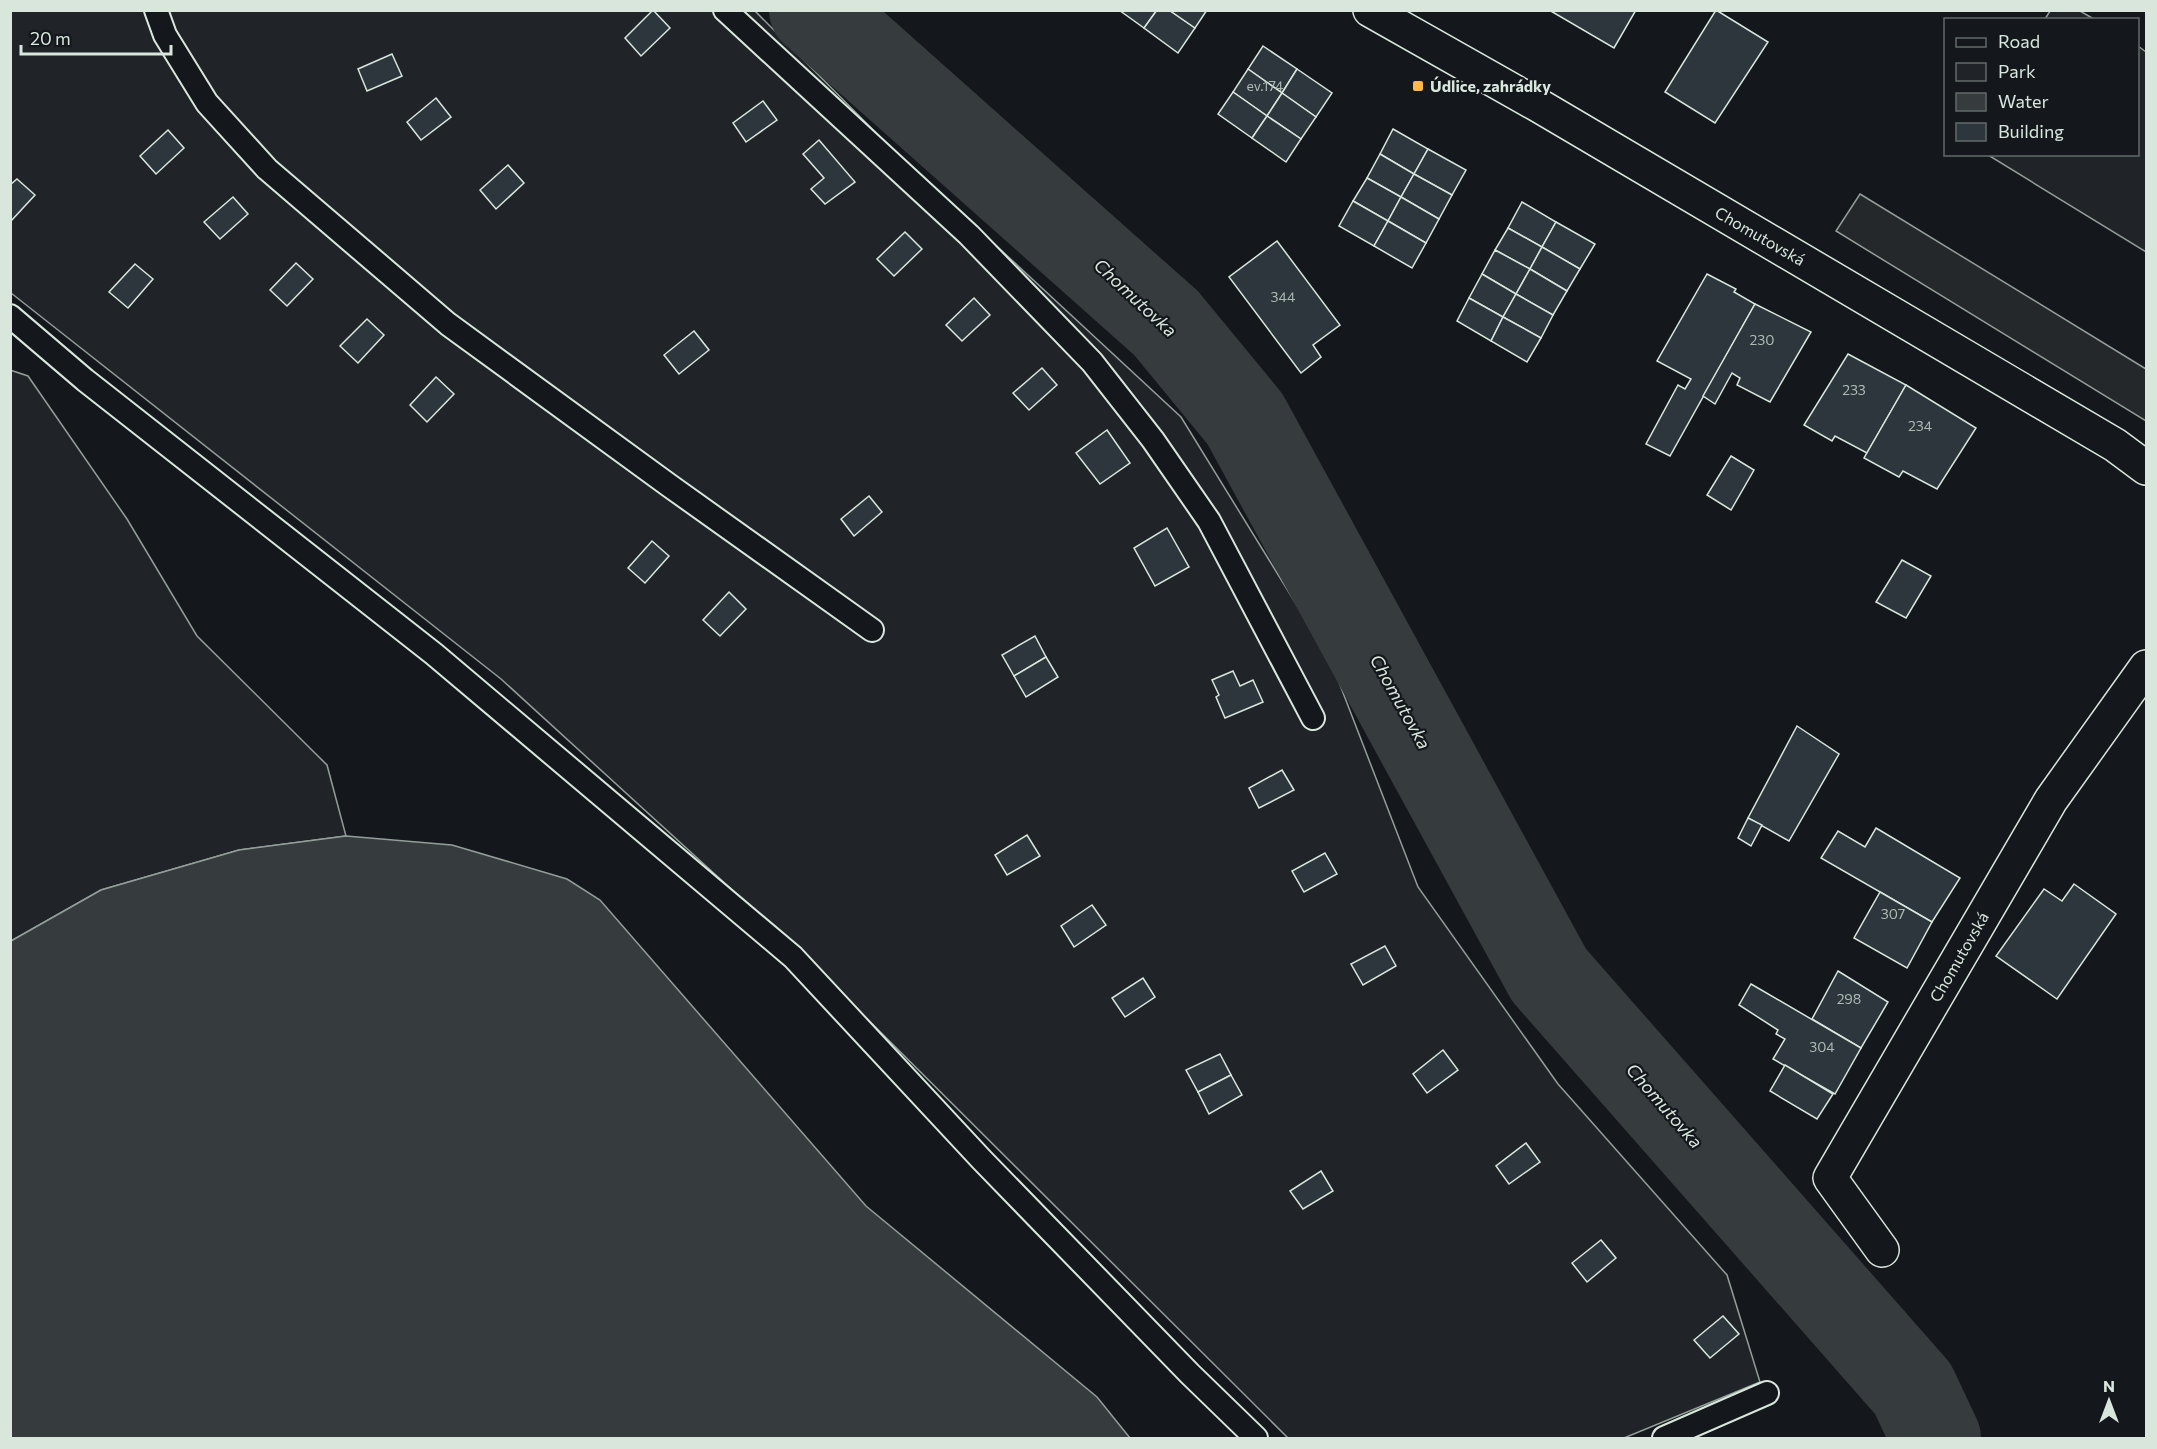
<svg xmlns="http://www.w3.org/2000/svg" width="2157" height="1449" font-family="Commissioner,sans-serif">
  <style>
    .green { fill: #202428; stroke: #939e99; stroke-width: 1.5 }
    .parking { fill: #24282b; stroke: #939e99; stroke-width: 1.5 }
    .water { fill: #363b3e; stroke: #939e99; stroke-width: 1.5 }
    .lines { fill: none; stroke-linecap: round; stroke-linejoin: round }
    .river { stroke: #363b3e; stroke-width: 90 }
    .building { fill: #2c363c; stroke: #d8e6dc; stroke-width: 1.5 }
    .lane-casing { stroke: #d8e6dc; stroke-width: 26 }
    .street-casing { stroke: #d8e6dc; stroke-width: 36 }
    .secondary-casing { stroke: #d8e6dc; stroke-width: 36 }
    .lane { stroke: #14181c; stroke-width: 22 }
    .street { stroke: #14181c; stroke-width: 33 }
    .secondary { stroke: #14181c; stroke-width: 33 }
    .poi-dot { fill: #ffb74d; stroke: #14181c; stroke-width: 2 }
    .labels { text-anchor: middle; stroke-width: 4.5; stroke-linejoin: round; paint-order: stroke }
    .number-label { font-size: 14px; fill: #adbab4 }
    .poi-label { font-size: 16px; font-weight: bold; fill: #d8e6dc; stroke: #14181c; text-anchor: start }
    .street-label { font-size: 16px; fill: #d8e6dc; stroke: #14181c }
    .water-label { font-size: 18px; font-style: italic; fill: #d8e6dc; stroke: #14181c }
  </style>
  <rect width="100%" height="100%" fill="#14181c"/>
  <!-- green -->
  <g class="green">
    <polygon points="10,11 755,11 892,149 1181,417 1330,659 1418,887 1558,1084 1727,1275 1760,1382 1624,1438 1288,1438 797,949 501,679 11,293"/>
    <polygon points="2050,11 2080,11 2094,19 2045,19"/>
    <polygon points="2138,46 2146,52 2146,252 1988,155 2138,154"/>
    <polygon points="10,370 28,376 127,519 197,636 327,765 346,836 239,850 101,890 11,941"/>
  </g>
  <!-- parking -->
  <polygon class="parking" points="1860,194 2146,369 2146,421 1836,231"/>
  <!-- water -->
  <polygon class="water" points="346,836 452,845 567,879 600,900 866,1206 1097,1397 1130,1438 11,1438 11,941 101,890 239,850"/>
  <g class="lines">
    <!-- river -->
    <polyline class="river" points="814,10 1166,323 1245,419 1549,975 1913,1389 1936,1438"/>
  </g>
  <!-- building -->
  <g class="building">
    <polygon points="653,10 670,28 641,56 625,38"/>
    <polygon points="1119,10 1157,10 1144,28"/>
    <polygon points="1157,10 1169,10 1195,28 1178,53 1144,28"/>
    <polygon points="1169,10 1207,10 1195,28"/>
    <polygon points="1549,10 1636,10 1614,48"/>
    <polygon points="1716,10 1768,42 1715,123 1665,92"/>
    <polygon points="1263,46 1297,69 1282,93 1248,69"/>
    <polygon points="392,54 402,76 367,91 358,69"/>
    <polygon points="1248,69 1282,93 1267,116 1233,92"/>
    <polygon points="1297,69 1332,93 1316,117 1282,93"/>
    <polygon points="1233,92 1267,116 1252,138 1218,114"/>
    <polygon points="1282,93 1316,117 1301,139 1267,116"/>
    <polygon points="436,98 451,117 421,140 407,122"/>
    <polygon points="763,101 777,120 746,142 733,123"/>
    <polygon points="1267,116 1301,139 1286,162 1252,138"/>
    <polygon points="1393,129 1428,149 1414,174 1380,154"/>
    <polygon points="168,130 184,148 156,174 140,156"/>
    <polygon points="819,140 855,182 825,204 811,189 824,178 803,154"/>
    <polygon points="1428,149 1466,170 1452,195 1414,174"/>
    <polygon points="1380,154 1414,174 1401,197 1367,178"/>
    <polygon points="508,165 524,183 496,209 480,190"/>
    <polygon points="1414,174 1452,195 1439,219 1401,197"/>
    <polygon points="1367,178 1401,197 1388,221 1353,201"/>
    <polygon points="17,179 35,195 10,222 10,185"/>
    <polygon points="233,197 248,214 220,239 204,222"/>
    <polygon points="1401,197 1439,219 1426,243 1388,221"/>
    <polygon points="1353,201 1388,221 1374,246 1339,226"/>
    <polygon points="1522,202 1556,222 1542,247 1508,228"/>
    <polygon points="1388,221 1426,243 1412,268 1374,246"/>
    <polygon points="1556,222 1595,244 1580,269 1542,247"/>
    <polygon points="1508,228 1542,247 1530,269 1495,250"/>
    <polygon points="905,232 922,249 894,276 877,259"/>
    <polygon points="1277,241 1340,325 1313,345 1321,357 1301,373 1229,277"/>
    <polygon points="1542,247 1580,269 1567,291 1530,269"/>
    <polygon points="1495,250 1530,269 1516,294 1482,274"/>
    <polygon points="296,263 313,279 287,306 270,290"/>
    <polygon points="135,264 153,279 128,308 109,292"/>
    <polygon points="1530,269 1567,291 1553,315 1516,294"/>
    <polygon points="1482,274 1516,294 1503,317 1469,298"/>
    <polygon points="1707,274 1736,289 1734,292 1755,304 1670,456 1646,444 1678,385 1685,389 1691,379 1657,361"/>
    <polygon points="1516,294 1553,315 1541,338 1503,317"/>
    <polygon points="974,298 990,315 962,341 946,325"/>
    <polygon points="1469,298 1503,317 1491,341 1457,321"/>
    <polygon points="1755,304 1811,332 1770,402 1737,385 1740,378 1732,373 1715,404 1703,396"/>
    <polygon points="1503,317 1541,338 1527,362 1491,341"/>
    <polygon points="367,319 384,335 358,363 340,346"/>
    <polygon points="694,331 709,350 679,374 664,355"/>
    <polygon points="1848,354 1906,385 1867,453 1835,436 1832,441 1804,425"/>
    <polygon points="1042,368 1057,385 1029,410 1013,393"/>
    <polygon points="436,377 454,394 427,422 410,405"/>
    <polygon points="1906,385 1976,428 1937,489 1903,471 1899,477 1864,458"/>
    <polygon points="1107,430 1130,463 1100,484 1076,453"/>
    <polygon points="1731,456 1754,470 1731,510 1707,495"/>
    <polygon points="869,496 882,512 854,536 841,519"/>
    <polygon points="1167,528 1189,567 1155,586 1134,548"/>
    <polygon points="652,541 669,556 645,583 628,568"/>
    <polygon points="1902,560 1931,576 1906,618 1876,602"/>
    <polygon points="729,592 746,609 720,636 703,620"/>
    <polygon points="1035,636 1046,657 1014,676 1002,655"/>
    <polygon points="1046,657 1058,677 1026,697 1014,676"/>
    <polygon points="1233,671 1240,686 1253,680 1263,702 1225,718 1216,697 1219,695 1212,680"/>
    <polygon points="1797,726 1839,754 1789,841 1748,818"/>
    <polygon points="1282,770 1294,790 1259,808 1249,788"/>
    <polygon points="1748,818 1762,825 1751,846 1738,838"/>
    <polygon points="1876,828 1960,878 1932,922 1821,858 1838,831 1865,847"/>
    <polygon points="1027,835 1040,856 1007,875 995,855"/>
    <polygon points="1325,853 1337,874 1304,892 1292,871"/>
    <polygon points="2074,884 2116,914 2057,999 1996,956 2044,889 2062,901"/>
    <polygon points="1880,892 1932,922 1907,968 1854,938"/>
    <polygon points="1092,905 1106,925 1074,947 1061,926"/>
    <polygon points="1385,946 1396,966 1363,985 1351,964"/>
    <polygon points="1838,971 1888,1002 1861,1048 1812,1019"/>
    <polygon points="1143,978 1155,997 1125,1017 1112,998"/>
    <polygon points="1751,984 1861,1048 1835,1094 1773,1059 1785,1039 1776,1034 1778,1030 1739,1005"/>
    <polygon points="1443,1050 1458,1070 1427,1093 1413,1074"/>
    <polygon points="1220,1054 1231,1075 1198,1092 1186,1070"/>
    <polygon points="1785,1065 1833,1094 1817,1119 1770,1091"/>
    <polygon points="1231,1075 1242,1095 1209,1114 1198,1092"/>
    <polygon points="1526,1143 1540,1162 1509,1184 1496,1166"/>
    <polygon points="1321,1171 1333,1191 1303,1209 1290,1191"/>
    <polygon points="1601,1240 1616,1258 1587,1282 1572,1263"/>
    <polygon points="1723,1316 1739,1334 1710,1358 1694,1340"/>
  </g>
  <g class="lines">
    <!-- lane casing -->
    <g class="lane-casing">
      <g id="lane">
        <polyline points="156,10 165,35 207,103 267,169 448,324 670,486 872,630"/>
        <polyline points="725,10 969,235 1092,362 1153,440 1209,521 1313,718"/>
        <polyline points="10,316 85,380 434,654 793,957 982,1160 1190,1374 1256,1438"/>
        <polyline points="1664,1438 1767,1393"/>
      </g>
    </g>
    <!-- street casing -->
    <g class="street-casing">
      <polyline id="street" points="1882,1250 1830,1178 2051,800 2146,667"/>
    </g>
    <!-- secondary casing -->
    <g class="secondary-casing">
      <polyline id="secondary" points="1370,10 1538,105 2115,445 2146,468"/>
    </g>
    <!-- lane -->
    <use href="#lane" class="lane"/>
    <!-- street -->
    <use href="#street" class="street"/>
    <!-- secondary -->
    <use href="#secondary" class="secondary"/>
  </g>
  <!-- markers -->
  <rect class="poi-dot" x="1412" y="80" width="12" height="12" rx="3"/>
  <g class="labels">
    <!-- number labels -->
    <g class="number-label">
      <text x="1265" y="91">ev.174</text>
      <text x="1283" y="302">344</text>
      <text x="1762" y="345">230</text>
      <text x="1854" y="395">233</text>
      <text x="1920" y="431">234</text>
      <text x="1893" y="919">307</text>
      <text x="1849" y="1004">298</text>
      <text x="1822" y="1052">304</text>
    </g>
    <!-- poi labels -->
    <g class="poi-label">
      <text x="1430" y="92">Údlice, zahrádky</text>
    </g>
    <!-- street labels -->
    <g class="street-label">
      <text transform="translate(1760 236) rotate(30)" y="6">Chomutovská</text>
      <text transform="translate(1959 957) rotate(-60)" y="6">Chomutovská</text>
    </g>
    <!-- water labels -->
    <g class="water-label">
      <text transform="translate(1135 298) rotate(43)" y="6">Chomutovka</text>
      <text transform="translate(1400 702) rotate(61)" y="6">Chomutovka</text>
      <text transform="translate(1664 1106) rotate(49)" y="6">Chomutovka</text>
    </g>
  </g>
  <!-- border -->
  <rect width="2157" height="1449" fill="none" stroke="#d8e6dc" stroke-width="24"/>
  <!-- legend -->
  <rect x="1944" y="18" width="195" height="138" fill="#14181c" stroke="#626a69" stroke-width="1.5"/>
  <rect x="1956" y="38" width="30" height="9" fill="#14181c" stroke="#626a69" stroke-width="1.5"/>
  <text x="1998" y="48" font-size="18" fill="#d8e6dc">Road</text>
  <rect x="1956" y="63" width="30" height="18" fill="#202428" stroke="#626a69" stroke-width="1.5"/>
  <text x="1998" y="78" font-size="18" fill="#d8e6dc">Park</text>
  <rect x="1956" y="93" width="30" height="18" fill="#363b3e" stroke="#626a69" stroke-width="1.5"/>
  <text x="1998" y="108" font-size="18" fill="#d8e6dc">Water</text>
  <rect x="1956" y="123" width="30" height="18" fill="#2c363c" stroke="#626a69" stroke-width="1.5"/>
  <text x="1998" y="138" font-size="18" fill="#d8e6dc">Building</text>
  <!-- north arrow -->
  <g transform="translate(2109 1401)" stroke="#14181c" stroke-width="4.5" paint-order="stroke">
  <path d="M0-4.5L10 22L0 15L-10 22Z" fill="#d8e6dc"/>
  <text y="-9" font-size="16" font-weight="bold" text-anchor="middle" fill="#d8e6dc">N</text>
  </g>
  <!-- scale -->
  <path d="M21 45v9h150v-9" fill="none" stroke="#d8e6dc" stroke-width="3"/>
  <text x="30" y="45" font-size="18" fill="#d8e6dc" stroke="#14181c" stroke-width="4.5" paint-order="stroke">20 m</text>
</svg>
